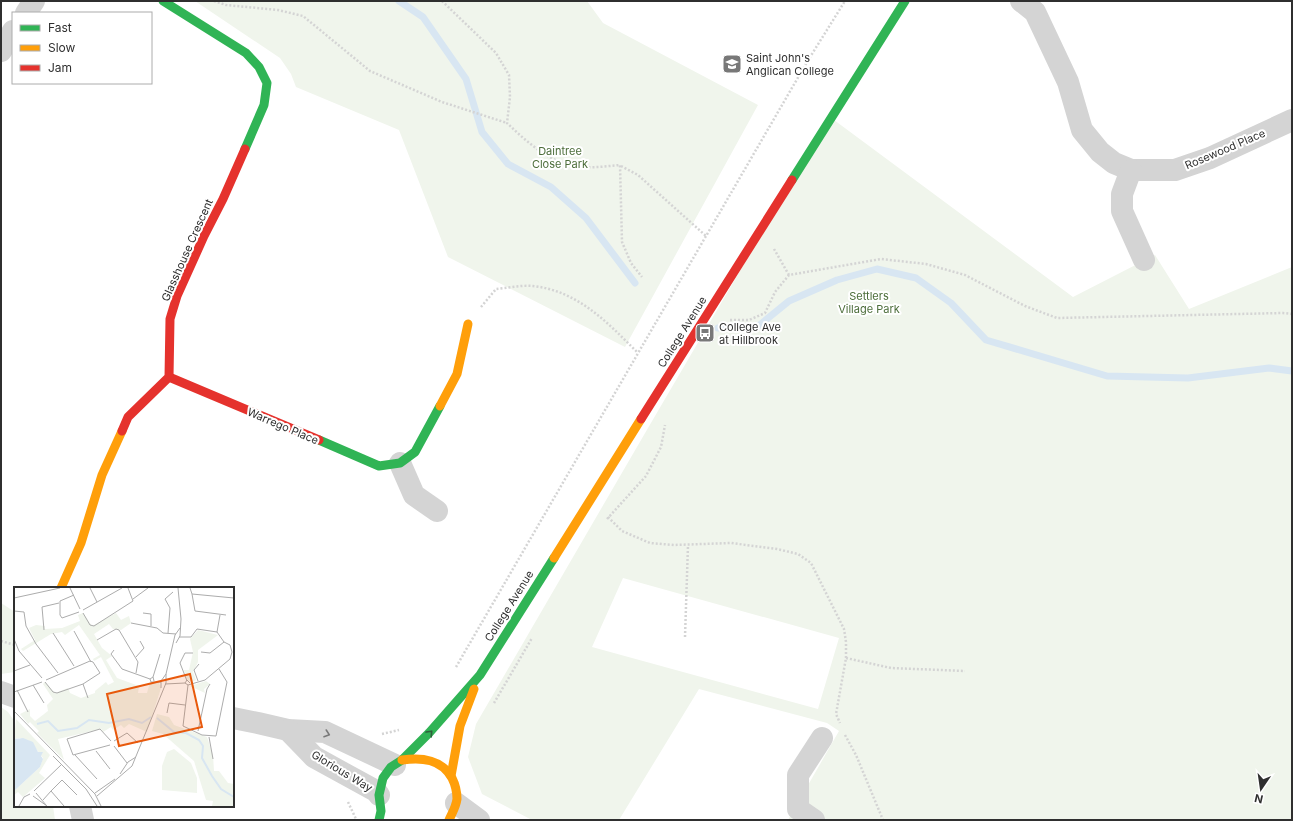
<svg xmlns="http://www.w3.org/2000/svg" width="1293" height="821" font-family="Inter,sans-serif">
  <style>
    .green { fill: #f0f5ec; fill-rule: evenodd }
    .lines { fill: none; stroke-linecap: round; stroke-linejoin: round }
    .stream { stroke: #d8e6f2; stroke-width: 7 }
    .path { stroke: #d4d4d4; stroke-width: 2.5; stroke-dasharray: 2 2; stroke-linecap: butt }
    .street { stroke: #d4d4d4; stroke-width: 22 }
    .fast { stroke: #30b455; stroke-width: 9 }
    .slow { stroke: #ff9f0a; stroke-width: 9 }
    .jam { stroke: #e5322d; stroke-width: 9 }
    .oneway { stroke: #2f5e3c }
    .oneway2 { stroke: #797979 }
    .labels { text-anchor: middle; stroke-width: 4; stroke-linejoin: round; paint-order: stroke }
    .poi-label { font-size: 11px; fill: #2f2f2f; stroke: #fff; text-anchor: start }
    .street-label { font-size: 11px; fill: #2f2f2f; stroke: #fff }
    .park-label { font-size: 11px; fill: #4c6d3a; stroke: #fff }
    .inset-river { fill: none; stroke: #d8e6f2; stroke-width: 2 }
    .inset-road { fill: none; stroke: #acacac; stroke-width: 1 }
    .view { fill: #e8590c; fill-opacity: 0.15; stroke: #e8590c; stroke-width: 2 }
    .inset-edge { fill: none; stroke: #2f2f2f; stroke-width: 2 }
  </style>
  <rect width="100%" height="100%" fill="#fff"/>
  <!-- green -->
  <g class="green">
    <polygon points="195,1 587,1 603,23 758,105 625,347 448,257 399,130 296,87 291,74 280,58"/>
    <path d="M830 117 1073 297 1155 255 1189 309 1292 267V820H788L839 731 827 723 699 689 619 820H532L482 794 468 757 476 724 648 428ZM623 578 839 638 818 709 592 647Z"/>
    <polygon points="1,603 15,612 15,672 1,674"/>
    <polygon points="1,707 8,712 15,722 15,806 53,806 55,820 1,820"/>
  </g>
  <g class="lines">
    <!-- stream -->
    <g class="stream">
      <polyline points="399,1 423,17 466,79 482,132 508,164 551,187 586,218 635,283"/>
      <polyline points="718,328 756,328 789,301 837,280 877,269 916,278 951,303 986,340 1107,376 1188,378 1269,368 1292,371"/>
    </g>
    <!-- path -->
    <g class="path">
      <polyline points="214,1 226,5 278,10 303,16 370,71 442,102 507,123"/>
      <path d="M442 1 496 53 509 75 510 97 507 123C528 143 553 166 583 167 595 168 608 166 620 165L622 242 631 263 642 277"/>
      <polyline points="621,166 638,175 706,236"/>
      <polyline points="774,249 789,275"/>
      <path d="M481 307 496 289C507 288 521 285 533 286 578 291 607 322 638 353"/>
      <polyline points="730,320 749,320 765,313 775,292 789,275 881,259 926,264 965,275 1025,306 1057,318 1283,313 1292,314"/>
      <polyline points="608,517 622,531 650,543 674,545 731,543 777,549 798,554 811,563 844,629 846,642 846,658 836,714 840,723"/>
      <polyline points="607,519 646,476 661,447 665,425"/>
      <polyline points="685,637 688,545"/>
      <polyline points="1,641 15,645"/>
      <polyline points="846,658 891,668 965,671"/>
      <polyline points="456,667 807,62 845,1"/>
      <polyline points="494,703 532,638"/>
      <polyline points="382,734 399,730"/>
      <polyline points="845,735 856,755 883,820"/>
      <polyline points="348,802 356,819"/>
    </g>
    <!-- street -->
    <g class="street">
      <polyline points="1021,1 1035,12 1068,82 1082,130 1100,152 1114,163 1131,170 1175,170 1210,158 1292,120"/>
      <polyline points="26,13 34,1"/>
      <polyline points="1,51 13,31"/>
      <polyline points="1131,170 1122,194 1122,211 1144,260"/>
      <polyline points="400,463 414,495 437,511"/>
      <polyline points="1,692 15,697"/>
      <polyline points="233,718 258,723 288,730 325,732 395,765"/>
      <polyline points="288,730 314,757 376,791 379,795"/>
      <polyline points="456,803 479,820"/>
      <polyline points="80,806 83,820"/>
      <polyline points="814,820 798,809 798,775 822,738"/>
    </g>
    <!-- fast -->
    <g class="fast">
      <polyline points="163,1 246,53 259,67 267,83 264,105 245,149"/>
      <polyline points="792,180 905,1"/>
      <polyline points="319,440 379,466 400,463 415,452 440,406"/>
      <polyline points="379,820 381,811 379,795 383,778 391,767 402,760 429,733 480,675 554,558"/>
    </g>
    <!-- slow -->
    <g class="slow">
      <polyline points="440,406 457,374 468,324"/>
      <polyline points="554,558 641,419"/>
      <polyline points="61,588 81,543 102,475 122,431"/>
      <path d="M402 760C422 757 441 759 452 778 455 784 457 792 457 799 456 807 452 813 449 820"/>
      <polyline points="451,776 460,726 474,689"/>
    </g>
    <!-- jam -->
    <g class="jam">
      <polyline points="169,377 319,440"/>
      <polyline points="641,419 792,180"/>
      <polyline points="122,431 128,417 169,377 170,319 177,296 204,236 223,199 245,149"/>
    </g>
  </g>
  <!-- one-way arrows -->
  <defs><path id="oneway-chevron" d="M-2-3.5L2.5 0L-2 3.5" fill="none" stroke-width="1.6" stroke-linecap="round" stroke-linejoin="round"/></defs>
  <use class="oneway" href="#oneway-chevron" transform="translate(430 733) rotate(-47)"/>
  <use class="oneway2" href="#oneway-chevron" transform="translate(327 734) rotate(19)"/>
  <!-- icons -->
  <defs>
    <g id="school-square" transform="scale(1)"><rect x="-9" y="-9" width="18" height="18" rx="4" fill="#787878" stroke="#fff"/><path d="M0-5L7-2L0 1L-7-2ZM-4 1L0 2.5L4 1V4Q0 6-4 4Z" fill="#fff"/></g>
    <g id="bus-square" transform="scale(1)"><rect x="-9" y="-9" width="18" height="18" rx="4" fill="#787878" stroke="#fff"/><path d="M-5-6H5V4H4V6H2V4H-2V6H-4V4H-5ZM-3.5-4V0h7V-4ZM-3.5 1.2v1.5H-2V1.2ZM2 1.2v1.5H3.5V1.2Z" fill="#fff"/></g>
  </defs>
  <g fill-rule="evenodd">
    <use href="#school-square" x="732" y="64"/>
    <use href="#bus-square" x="705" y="333"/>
  </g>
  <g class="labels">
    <!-- poi labels -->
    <g class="poi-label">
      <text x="746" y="62">Saint John's<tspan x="746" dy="13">Anglican College</tspan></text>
      <text x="719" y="331">College Ave<tspan x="719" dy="13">at Hillbrook</tspan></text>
    </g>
    <!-- street labels -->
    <g class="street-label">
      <text transform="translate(1225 149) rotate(-23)" y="4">Rosewood Place</text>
      <text transform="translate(187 250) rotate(-66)" y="4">Glasshouse Crescent</text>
      <text transform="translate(682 332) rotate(-58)" y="4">College Avenue</text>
      <text transform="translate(283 426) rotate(23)" y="4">Warrego Place</text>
      <text transform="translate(509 606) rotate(-58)" y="4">College Avenue</text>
      <text transform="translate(342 771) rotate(31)" y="4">Glorious Way</text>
    </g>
    <!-- park labels -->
    <g class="park-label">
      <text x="560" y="155">Daintree<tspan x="560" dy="13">Close Park</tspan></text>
      <text x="869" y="300">Settlers<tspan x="869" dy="13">Village Park</tspan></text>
    </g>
  </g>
  <!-- overview -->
  <g transform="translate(14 587)">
    <rect width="220" height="220" fill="#fff"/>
    <path d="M69 26 78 39 102 26 107 33 115 29 117 36 107 43 99 42 95 37 80 47 88 61 98 69 92 73 103 91 125 99 124 106H133L136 95 145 96 147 101 133 145 115 137 110 141 107 138 99 143 97 140 89 145 87 142 44 152 50 173 23 146 25 144 16 135 14 137 6 127 16 122V129L21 134 34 124 33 118 39 112 29 97 31 95 41 106 54 101 56 106 67 111 81 106V104L92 95 94 98 100 95 87 70 80 74 79 72 86 68 65 38 51 48 48 45 37 47 9 64 7 62 21 53 15 41 22 38 31 39V42L48 41 66 34 64 28ZM184 43 204 48 184 63V75L179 85 182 93 178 95 172 92 170 83H175L179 65 176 52ZM192 94 196 97 190 102 191 106 176 99ZM143 127 155 130 160 138 193 150 199 168 200 184H205L214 196 220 197V219H198L199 214 192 213 180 174 149 147 138 144ZM2 132 36 168 25 186 31 191 9 210 4 205 0 208V204L26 180 29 171 16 154 6 151 0 152ZM160 162 177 176 183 191V206L148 203V179L153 165Z" fill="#f0f5ec"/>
    <path d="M9 151 19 155 24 165H29L27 169 29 172 26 180 0 204V152Z" fill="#d8e6f2"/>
    <path class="inset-river" d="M143 131 160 145 172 146 185 153 189 159 188 171 198 189 207 202 220 210M23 137 34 134 44 144 63 141 75 133 95 136 115 132 128 136 137 130"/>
    <path class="inset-road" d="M56 1 66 22M76 1 83 15M176 1 178 7 220 11M178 7 181 24 212 28M60 8 46 14V28L48 31 65 25M0 11 46 1M119 12 134 1M69 23 108 1M0 24 10 25 12 39 22 57 44 86M69 26 76 38 80 39 119 14 114 1M129 26 137 27V39M117 36 143 41 149 46 162 47M30 43 28 20 45 16M60 44 77 75M203 45 206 28M39 46 60 79M154 46 156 21 151 12 159 5M165 50H177L183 42 203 45 210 55 216 58 218 65 216 72 191 93 174 98 171 96 173 93 176 96M0 52 5 64 28 91M83 53 102 42 105 43 124 75 122 86M162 56 166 49 167 32 164 1M100 63 97 67 108 82 136 92M187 65 196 66 210 55M122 70 130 61 126 54M0 84 16 78M139 90 146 67M140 94 139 90 136 92 137 95H147M173 94 166 76 171 66H179M184 94 180 83 185 77M31 95 39 105 43 106 69 97 86 86 79 75 76 74 32 93M69 97 74 111M151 97 171 96M19 98 30 116M174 98 169 139 188 148 202 149 213 95 205 82M147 101V94L152 87 161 48 166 41M3 103 14 125M0 105 28 95M0 124 81 207 87 219M153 126 155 116 171 118M184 144 193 102 196 97M195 150 199 172M100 154 113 146 124 156M96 158 59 168 53 152 86 142 97 154M100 159 113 176M82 164 96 182M61 168 83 192M39 169 72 202 83 219M106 187 114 175 122 170M20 204 47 178M37 204 48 193 63 208M22 206 32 218M81 206 101 192M19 209 33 219M83 209 118 179 152 96V87M29 213 37 204 50 219M5 219 10 210 16 207"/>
    <path class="view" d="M176 87 188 140 105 159 93 107Z"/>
    <rect width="220" height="220" class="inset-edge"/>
  </g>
  <!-- border -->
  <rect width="1293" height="821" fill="none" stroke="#2f2f2f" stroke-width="4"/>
  <!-- legend -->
  <rect x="12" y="12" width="140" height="72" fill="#ffffff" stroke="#acacac"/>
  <rect x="20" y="25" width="20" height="6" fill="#30b455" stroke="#acacac"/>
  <text x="48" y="32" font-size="12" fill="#2f2f2f">Fast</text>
  <rect x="20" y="45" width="20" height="6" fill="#ff9f0a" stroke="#acacac"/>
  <text x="48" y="52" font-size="12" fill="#2f2f2f">Slow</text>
  <rect x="20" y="65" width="20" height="6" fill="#e5322d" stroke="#acacac"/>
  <text x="48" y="72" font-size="12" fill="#2f2f2f">Jam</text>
  <!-- north arrow -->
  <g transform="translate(1261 789) rotate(193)" stroke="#ffffff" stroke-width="3" paint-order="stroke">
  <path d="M0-3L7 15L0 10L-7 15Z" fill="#2f2f2f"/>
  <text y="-6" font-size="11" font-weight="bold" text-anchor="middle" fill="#2f2f2f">N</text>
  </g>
</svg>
